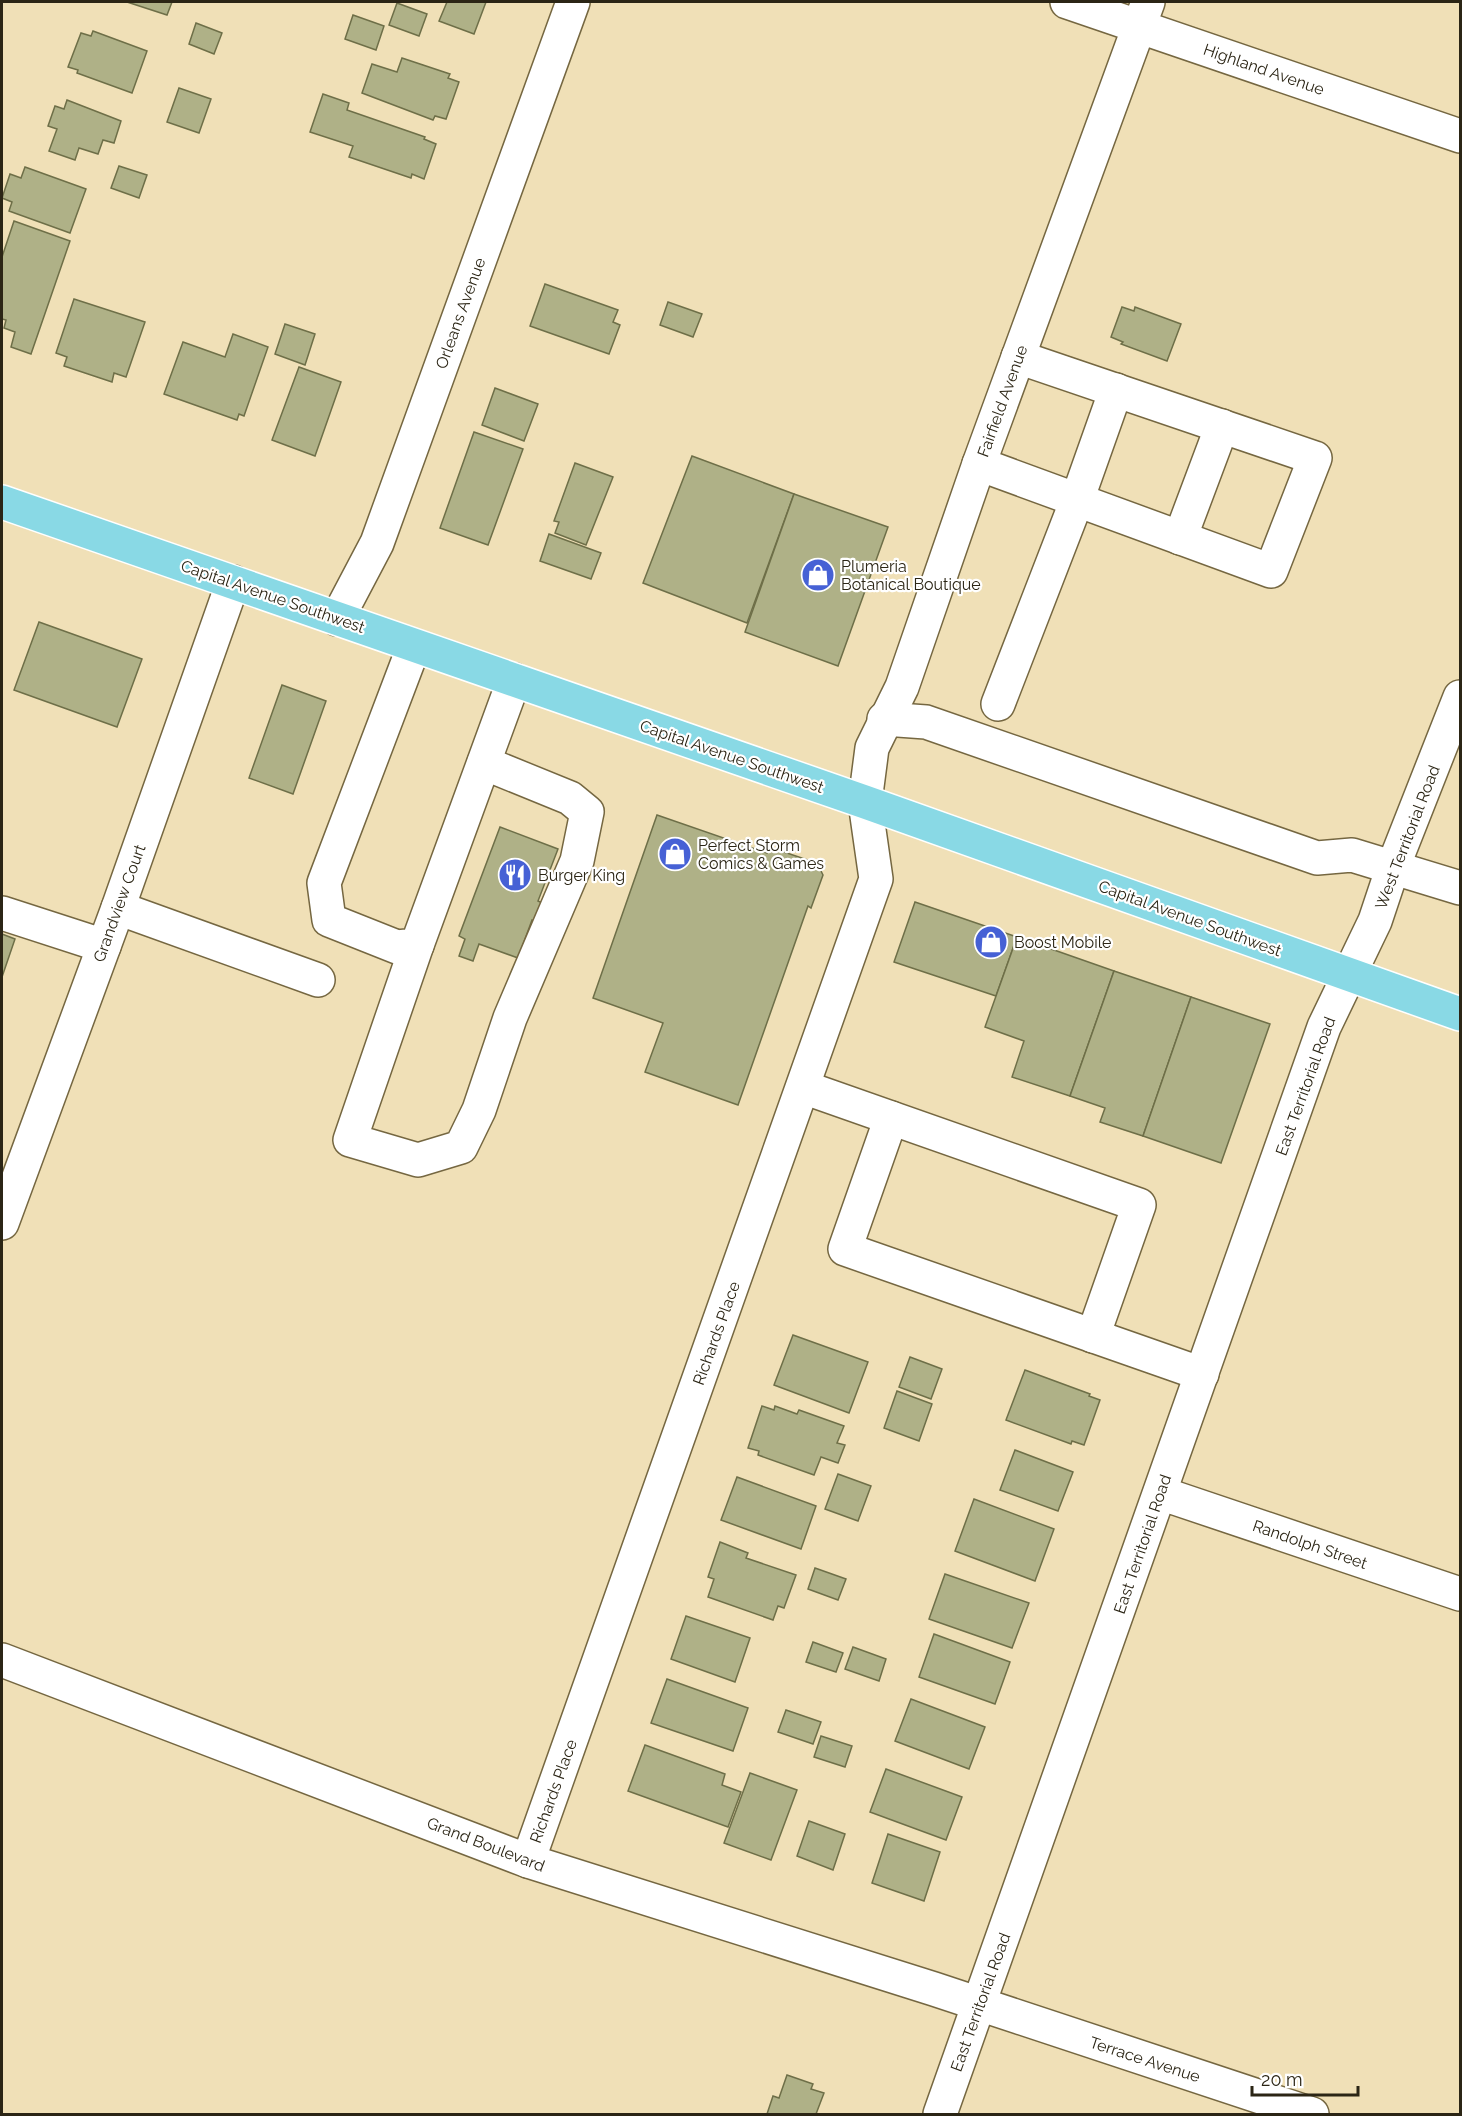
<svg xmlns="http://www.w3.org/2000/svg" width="1462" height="2116" font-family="Raleway,sans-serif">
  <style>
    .building { fill: #afb187; stroke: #6e6f48; stroke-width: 1.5 }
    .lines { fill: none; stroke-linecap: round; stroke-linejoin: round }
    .minor-casing { stroke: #756741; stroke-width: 36 }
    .major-casing { stroke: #fff; stroke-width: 36 }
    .minor { stroke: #fff; stroke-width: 33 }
    .major { stroke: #89d9e5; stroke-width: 33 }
    .labels { text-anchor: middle; stroke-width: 4.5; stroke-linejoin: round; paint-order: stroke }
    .street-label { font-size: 16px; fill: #2b2515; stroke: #fff }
    .poi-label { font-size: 16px; fill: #2b2515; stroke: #fff; text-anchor: start }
  </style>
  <rect width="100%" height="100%" fill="#f0e0b7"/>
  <!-- building -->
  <g class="building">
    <polygon points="127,2 172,2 167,15"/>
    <polygon points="447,2 486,2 474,34 439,21"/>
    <polygon points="397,3 427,14 419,36 389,25"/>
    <polygon points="353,15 384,26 376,50 345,39"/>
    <polygon points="196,23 222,33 214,54 189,44"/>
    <polygon points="93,31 147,51 132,93 77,73 78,70 68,67 81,33 91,36"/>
    <polygon points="402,58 450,74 448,78 459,82 446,119 435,116 433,120 362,93 372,64 397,72"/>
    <polygon points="179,88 211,99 199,133 167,122"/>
    <polygon points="323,94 349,103 347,110 425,137 424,139 436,144 424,179 412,174 411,178 349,157 353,146 310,132"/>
    <polygon points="67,100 121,121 114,143 103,140 98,154 79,148 75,160 49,151 57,129 48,126 55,106 64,109"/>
    <polygon points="119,166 147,175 139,198 111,188"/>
    <polygon points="25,167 86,189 70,233 9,211 12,202 2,198 10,174 21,178"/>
    <polygon points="14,221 70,241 31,354 11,347 15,332 4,328 6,320 2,319 2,257"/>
    <polygon points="545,284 618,310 613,322 620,325 609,354 530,326"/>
    <polygon points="74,299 145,322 126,377 114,373 112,382 64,366 67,357 56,353"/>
    <polygon points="668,302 702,314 693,337 660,325"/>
    <polygon points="1122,307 1134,311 1135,307 1181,324 1167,361 1121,344 1123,342 1111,337"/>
    <polygon points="285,324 315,334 305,365 275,354"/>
    <polygon points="233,334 268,347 244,416 239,414 237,420 164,394 183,342 225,357"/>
    <polygon points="299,367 341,382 315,456 272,440"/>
    <polygon points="495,388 538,404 524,441 482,425"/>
    <polygon points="474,432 523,449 488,545 440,528"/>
    <polygon points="692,456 794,494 747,623 643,583"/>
    <polygon points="575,463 613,477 586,545 555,533 559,522 554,521"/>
    <polygon points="794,494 888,527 838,666 745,632"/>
    <polygon points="549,534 601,553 591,579 540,561"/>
    <polygon points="39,622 142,659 117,727 14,690"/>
    <polygon points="282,685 326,701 293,794 249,778"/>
    <polygon points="657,815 767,853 769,847 817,863 823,875 811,908 808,906 738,1105 645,1072 663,1023 593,998"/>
    <polygon points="500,827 558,849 538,901 545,904 538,923 532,920 518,958 479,944 473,961 459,956 465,939 459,936"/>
    <polygon points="915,902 1017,937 996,996 894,962"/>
    <polygon points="2,934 15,939 2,977"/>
    <polygon points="1017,937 1114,971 1070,1096 1012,1077 1024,1041 985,1027"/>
    <polygon points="1114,971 1191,997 1143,1136 1100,1122 1105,1108 1070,1096"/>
    <polygon points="1191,997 1270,1024 1221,1163 1143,1136"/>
    <polygon points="793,1335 868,1362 849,1413 774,1385"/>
    <polygon points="910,1357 942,1369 931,1399 899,1387"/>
    <polygon points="1025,1370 1090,1394 1089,1396 1100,1400 1084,1445 1072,1441 1071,1444 1006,1420"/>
    <polygon points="897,1391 932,1404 919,1441 884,1428"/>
    <polygon points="762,1406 774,1410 775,1406 797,1414 799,1410 844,1426 837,1443 845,1445 838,1463 821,1457 814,1475 758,1455 759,1451 748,1448"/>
    <polygon points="1015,1450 1073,1472 1058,1511 1000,1490"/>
    <polygon points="838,1474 871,1486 858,1521 825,1509"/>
    <polygon points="737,1477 816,1506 801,1549 721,1520"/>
    <polygon points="974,1499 1054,1529 1035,1581 955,1551"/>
    <polygon points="720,1542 748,1553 746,1558 796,1575 784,1608 778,1606 773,1620 708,1597 714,1579 708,1577"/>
    <polygon points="815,1568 846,1579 838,1600 808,1589"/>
    <polygon points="945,1574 1029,1603 1012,1648 929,1619"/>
    <polygon points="686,1616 750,1638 735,1682 671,1659"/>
    <polygon points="934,1634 1010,1662 995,1704 919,1677"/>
    <polygon points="813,1642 843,1653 836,1672 806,1662"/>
    <polygon points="853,1647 886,1659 879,1681 845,1669"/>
    <polygon points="667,1679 748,1708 733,1751 651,1723"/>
    <polygon points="911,1699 985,1727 969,1769 895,1741"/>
    <polygon points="786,1710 821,1722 813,1744 778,1732"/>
    <polygon points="821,1736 852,1746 845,1767 814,1757"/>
    <polygon points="645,1745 725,1774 722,1785 741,1792 728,1827 628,1791"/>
    <polygon points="886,1769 962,1797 946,1840 870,1812"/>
    <polygon points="750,1773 797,1790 771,1860 724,1843"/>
    <polygon points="809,1821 845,1834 833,1870 797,1856"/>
    <polygon points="888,1834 940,1852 924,1901 872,1883"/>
    <polygon points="787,2075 813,2084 811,2089 824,2093 816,2114 767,2114 773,2096 779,2098"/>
  </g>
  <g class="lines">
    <!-- minor casing -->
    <g class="minor-casing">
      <g id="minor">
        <polyline points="1067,2 1460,136"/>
        <polyline points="979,464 1271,571 1315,458 1018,357"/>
        <polyline points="1180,538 1222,426"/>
        <polyline points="337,619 377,543 573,2"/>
        <polyline points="414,646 324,883 329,920 397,947 417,945 514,680"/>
        <polyline points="998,704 1077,500 1116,390"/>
        <polyline points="884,719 926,722 1317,858 1352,855 1460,888"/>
        <polyline points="118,908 318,980"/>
        <polyline points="2,913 104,946"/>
        <polyline points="417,945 350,1140 418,1160 461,1147 479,1110 510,1018 577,861 587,812 570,798 484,763"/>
        <polyline points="803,1087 1139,1205 1093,1336"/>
        <polyline points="891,1118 845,1249 1202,1374"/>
        <polyline points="2,1223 118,908 233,582"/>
        <polyline points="1160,1493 1460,1594"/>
        <polyline points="2,1660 528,1861 934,1989 1312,2114"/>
        <polyline points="528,1861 876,879 865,802 872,748 902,687 979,464 1148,2"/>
        <polyline points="940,2114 1324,1027 1375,921 1393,867 1460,697"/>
      </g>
    </g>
    <!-- major casing -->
    <g class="major-casing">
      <polyline id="major" points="2,502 865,802 1460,1014"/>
    </g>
    <!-- minor -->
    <use href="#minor" class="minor"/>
    <!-- major -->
    <use href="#major" class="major"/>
  </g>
  <!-- icons -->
  <defs>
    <g id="shop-disc" transform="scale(1.725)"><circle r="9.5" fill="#4661d5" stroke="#fff"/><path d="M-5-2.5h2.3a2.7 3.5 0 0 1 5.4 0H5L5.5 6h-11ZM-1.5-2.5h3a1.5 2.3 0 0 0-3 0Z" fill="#fff"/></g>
    <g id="restaurant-disc" transform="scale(1.725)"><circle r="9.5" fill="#4661d5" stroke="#fff"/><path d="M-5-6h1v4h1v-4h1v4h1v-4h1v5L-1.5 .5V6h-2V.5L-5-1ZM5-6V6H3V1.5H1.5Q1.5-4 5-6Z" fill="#fff"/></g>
  </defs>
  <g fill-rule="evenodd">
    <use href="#shop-disc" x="818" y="575"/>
    <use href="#shop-disc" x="675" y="854"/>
    <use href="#restaurant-disc" x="515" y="875"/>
    <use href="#shop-disc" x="991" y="942"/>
  </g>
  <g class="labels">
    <!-- street labels -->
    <g class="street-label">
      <text transform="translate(1264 69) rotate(19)" y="6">Highland Avenue</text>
      <text transform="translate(460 313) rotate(-70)" y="6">Orleans Avenue</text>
      <text transform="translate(1002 401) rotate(-70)" y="6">Fairfield Avenue</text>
      <text transform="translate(273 596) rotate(19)" y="6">Capital Avenue Southwest</text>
      <text transform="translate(732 756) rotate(19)" y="6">Capital Avenue Southwest</text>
      <text transform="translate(1407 837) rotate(-69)" y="6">West Territorial Road</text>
      <text transform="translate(119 903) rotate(-70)" y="6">Grandview Court</text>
      <text transform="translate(1190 918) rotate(20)" y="6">Capital Avenue Southwest</text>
      <text transform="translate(1305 1086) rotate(-70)" y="6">East Territorial Road</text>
      <text transform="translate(716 1333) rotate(-70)" y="6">Richards Place</text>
      <text transform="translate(1142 1544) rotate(-71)" y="6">East Territorial Road</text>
      <text transform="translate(1310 1544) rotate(19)" y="6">Randolph Street</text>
      <text transform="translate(553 1791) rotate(-70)" y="6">Richards Place</text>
      <text transform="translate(486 1844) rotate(21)" y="6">Grand Boulevard</text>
      <text transform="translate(980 2002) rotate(-70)" y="6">East Territorial Road</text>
      <text transform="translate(1145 2059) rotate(18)" y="6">Terrace Avenue</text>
    </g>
    <!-- poi labels -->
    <g class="poi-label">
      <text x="841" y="572">Plumeria<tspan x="841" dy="18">Botanical Boutique</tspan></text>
      <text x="698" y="851">Perfect Storm<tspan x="698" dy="18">Comics &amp; Games</tspan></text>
      <text x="538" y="881">Burger King</text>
      <text x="1014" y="948">Boost Mobile</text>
    </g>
  </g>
  <!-- border -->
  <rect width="1462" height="2116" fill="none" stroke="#2b2515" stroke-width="6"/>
  <!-- scale -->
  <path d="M1252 2086v9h106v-9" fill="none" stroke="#2b2515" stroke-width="3"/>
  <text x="1261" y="2086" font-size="18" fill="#2b2515" stroke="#ffffff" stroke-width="4.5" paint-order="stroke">20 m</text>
</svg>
